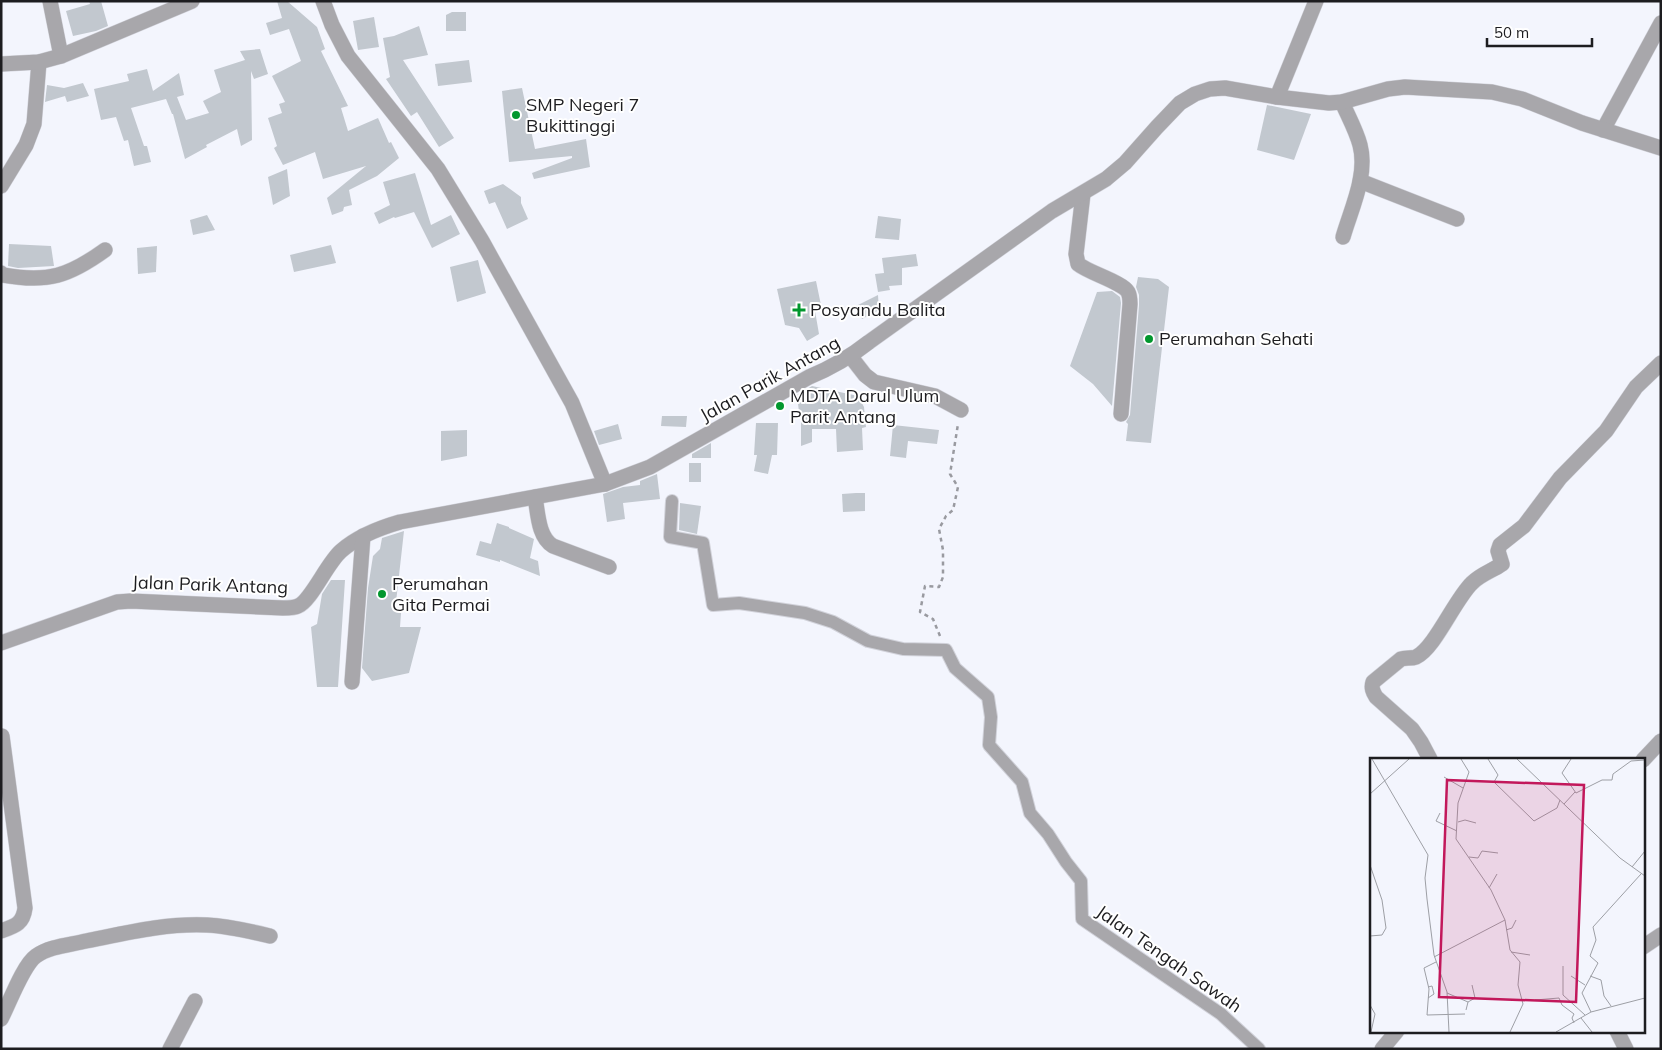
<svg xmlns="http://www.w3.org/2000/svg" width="1662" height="1050" font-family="Mulish,sans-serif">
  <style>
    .building { fill: #c2c8cf }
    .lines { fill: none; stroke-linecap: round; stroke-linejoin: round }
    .pedestrian-casing { stroke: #d1d2da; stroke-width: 14 }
    .minor-casing { stroke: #d1d2da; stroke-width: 16 }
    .tertiary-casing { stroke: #d1d2da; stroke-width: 16 }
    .path { stroke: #999aa0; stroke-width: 2.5; stroke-dasharray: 4 4; stroke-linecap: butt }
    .pedestrian { stroke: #a8a7ab; stroke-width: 12 }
    .minor { stroke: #a8a7ab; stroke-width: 15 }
    .tertiary { stroke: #a8a7ab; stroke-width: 15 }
    .poi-dot { fill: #02972e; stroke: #fff; stroke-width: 2 }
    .labels { text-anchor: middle; stroke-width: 4; stroke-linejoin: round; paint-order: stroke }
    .poi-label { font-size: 18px; fill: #1d1d20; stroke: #fff; text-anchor: start }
    .street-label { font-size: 18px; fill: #1d1d20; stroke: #fff }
    .inset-road { fill: none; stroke: #9d9fa5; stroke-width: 1 }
    .view { fill: #c2185b; fill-opacity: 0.15; stroke: #c2185b; stroke-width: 2.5 }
    .inset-edge { fill: none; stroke: #1d1d20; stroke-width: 2.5 }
  </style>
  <rect width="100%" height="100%" fill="#f3f5fd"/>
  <!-- building -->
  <g class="building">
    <polygon points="89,1 101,1 108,26 96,31 73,36 66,11 90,4"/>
    <polygon points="277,1 287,1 317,27 325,49 321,51 348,106 341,108 348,131 378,118 389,143 391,142 399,158 377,176 349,190 352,205 344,207 343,211 332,215 327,198 366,166 323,179 315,152 283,165 274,148 277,146 268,118 282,113 279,104 285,102 272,76 301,61 289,29 270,35 266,23 282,18"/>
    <polygon points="452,12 466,12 466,31 446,31 446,15"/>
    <polygon points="374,17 379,47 358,50 353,21"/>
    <polygon points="419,26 428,55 403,60 454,138 439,147 417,112 411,116 386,79 390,77 383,38 394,36"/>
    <polygon points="260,49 268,74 254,79 251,71 252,140 241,146 237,129 206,145 207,147 185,159 173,114 172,114 166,99 131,108 144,146 147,146 151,162 134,166 128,140 124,141 116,117 101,120 94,89 129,81 127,74 147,69 153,91 179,73 184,95 177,97 186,120 209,113 203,101 221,92 214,70 245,60 240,51"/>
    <polygon points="469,60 472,82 438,86 435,64"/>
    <polygon points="83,83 89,96 67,102 65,96 45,102 47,85 64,88"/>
    <polygon points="522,88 535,149 586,139 590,167 534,179 532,173 572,158 572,156 509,162 502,91"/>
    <polygon points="1267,105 1311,114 1294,160 1257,150"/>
    <polygon points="287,169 290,196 273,205 268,177"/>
    <polygon points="415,173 431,225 451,215 460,234 432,248 414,212 395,218 394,217 379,224 374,213 390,205 383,182"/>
    <polygon points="503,184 521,197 521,203 528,219 507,229 495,202 489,204 484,191"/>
    <polygon points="207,215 215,230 193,235 190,220"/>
    <polygon points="878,216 901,219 899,240 875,238"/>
    <polygon points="9,244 51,246 54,266 18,268 8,266"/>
    <polygon points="331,245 336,263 294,272 290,255"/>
    <polygon points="157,246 156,272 138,274 137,248"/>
    <polygon points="916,254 918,266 902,268 902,285 889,286 890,290 878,292 875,274 884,273 882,258"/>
    <polygon points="478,260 486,293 457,302 450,267"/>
    <polygon points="1138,277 1158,279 1169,287 1151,443 1126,441 1128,424 1126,422 1130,415 1139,305 1139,295 1136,287"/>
    <polygon points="816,281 822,310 815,311 819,334 807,341 799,328 785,325 777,289"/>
    <polygon points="1112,291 1120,297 1121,303 1112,406 1093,384 1070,366 1097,292"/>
    <polygon points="878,295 879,310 862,319 856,306"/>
    <polygon points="812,386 858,396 864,407 866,427 862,428 863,450 837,452 836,429 812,429 812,442 801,446 801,412 799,412 797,395"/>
    <polygon points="662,416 687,416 686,427 661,426"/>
    <polygon points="756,423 778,423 777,455 772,455 768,474 754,471 757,455 754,455"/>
    <polygon points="618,424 622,439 599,445 594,431"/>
    <polygon points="893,425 939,430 937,444 908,441 906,458 890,456"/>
    <polygon points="467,430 467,456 441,461 441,431"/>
    <polygon points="711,443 711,458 692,458 692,454"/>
    <rect x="689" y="463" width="12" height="19"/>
    <polygon points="657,474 660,499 623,503 625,519 607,522 603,494 623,487 640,485 640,481"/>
    <polygon points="856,493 865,493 865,511 843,512 842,494"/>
    <polygon points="680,503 701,506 697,534 679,530"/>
    <polygon points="497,523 509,527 509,528 534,539 530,558 538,561 540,576 500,560 500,562 476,555 480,541 491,544"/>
    <polygon points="404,531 395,611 401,613 400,627 421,627 409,673 372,681 362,668 368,588 373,556 380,549 382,538"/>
    <polygon points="331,580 345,580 338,687 317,687 311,627 317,624 322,594"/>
  </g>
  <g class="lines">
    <!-- pedestrian casing -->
    <g class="pedestrian-casing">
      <polyline id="pedestrian" points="672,501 670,537 703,543 713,605 739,603 805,613 833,622 868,641 903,649 946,650 955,668 988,697 991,717 989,745 1022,782 1030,813 1048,834 1066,862 1081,881 1082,919 1221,1014 1259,1049"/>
    </g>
    <!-- minor casing -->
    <g class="minor-casing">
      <g id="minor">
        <polyline points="50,1 61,56"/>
        <polyline points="323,1 332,25 348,56 438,169 482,241 572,403 605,484"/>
        <polyline points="1277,97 1316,1"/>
        <path d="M1342 102C1348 116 1356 130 1360 145 1368 175 1351 209 1343 237"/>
        <polyline points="1603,130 1661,23"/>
        <polyline points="1360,181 1457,219"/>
        <polyline points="1,186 26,145 34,124 39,62"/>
        <path d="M1083 194 1076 254 1078 264C1089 273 1122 282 1128 292 1130 296 1130 300 1130 304L1121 414"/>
        <path d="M1 273 3 275C48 283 69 276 105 250"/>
        <polyline points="851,357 865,375 874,382 935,396 961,410"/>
        <path d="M535 497C538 513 538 537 553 546L609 567"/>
        <path d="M1 643 117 602 131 601 283 608C288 608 294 608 298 606 311 601 327 563 341 551 358 536 379 528 400 522L605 484 650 467 809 377C831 368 850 357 869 342L1052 211 1106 179 1125 163 1157 127 1180 103 1195 94 1210 89 1225 88 1277 97 1329 103 1342 102 1388 89 1405 87 1492 92 1522 99 1582 123 1661 148"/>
        <polyline points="352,682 363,536"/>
        <path d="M1430 759 1421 742 1412 729 1376 697C1373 692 1371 688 1373 682L1401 659C1406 657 1411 659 1416 657 1435 648 1455 599 1472 583 1481 574 1492 571 1502 564L1498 551 1500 545 1524 526 1560 478 1606 431 1636 387 1661 363"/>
        <path d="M1 931C15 926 23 924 25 908L2 736"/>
        <polyline points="1643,947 1661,935"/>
        <path d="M1 1019C9 1004 23 965 36 956 50 946 70 945 86 941 126 933 166 923 207 925 229 926 249 931 270 936"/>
        <polyline points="1617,1031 1626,1049"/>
        <polyline points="170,1049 195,1001"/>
      </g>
    </g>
    <!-- tertiary casing -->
    <g class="tertiary-casing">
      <g id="tertiary">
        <polyline points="1,64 39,62 61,56 192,1"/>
        <polyline points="1643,760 1661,741"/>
        <polyline points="1382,1049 1397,1031"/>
      </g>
    </g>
    <!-- path -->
    <polyline class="path" points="940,636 933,619 920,612 925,586 939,587 943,577 943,550 939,529 946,516 953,510 958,487 950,474 958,424"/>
    <!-- pedestrian -->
    <use href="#pedestrian" class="pedestrian"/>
    <!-- minor -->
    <use href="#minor" class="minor"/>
    <!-- tertiary -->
    <use href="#tertiary" class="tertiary"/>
  </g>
  <!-- markers -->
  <g class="poi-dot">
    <circle cx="516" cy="115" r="5"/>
    <path d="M796.5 302.5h5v5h5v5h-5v5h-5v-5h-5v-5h5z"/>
    <circle cx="1149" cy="339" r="5"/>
    <circle cx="780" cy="406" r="5"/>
    <circle cx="382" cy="594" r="5"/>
  </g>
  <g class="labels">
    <!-- poi labels -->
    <g class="poi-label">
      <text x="526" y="111">SMP Negeri 7<tspan x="526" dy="21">Bukittinggi</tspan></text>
      <text x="810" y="316">Posyandu Balita</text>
      <text x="1159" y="345">Perumahan Sehati</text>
      <text x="790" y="402">MDTA Darul Ulum<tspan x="790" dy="21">Parit Antang</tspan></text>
      <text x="392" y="590">Perumahan<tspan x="392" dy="21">Gita Permai</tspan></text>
    </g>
    <!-- street labels -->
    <g class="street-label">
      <text transform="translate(770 379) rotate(-29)" y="6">Jalan Parik Antang</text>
      <text transform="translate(210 585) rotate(2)" y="6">Jalan Parik Antang</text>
      <text transform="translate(1169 959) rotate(35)" y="6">Jalan Tengah Sawah</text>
    </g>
  </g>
  <!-- overview -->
  <g transform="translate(1370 758)">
    <rect width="275" height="275" fill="#f3f5fd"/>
    <path class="inset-road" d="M2 1 58 97 55 120 57 141 64 197 77 234 79 274M91 1 99 14 88 45 86 81 121 132 135 162 140 192 150 204 148 227 153 246 140 274M118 1 128 17 124 24 164 63 187 50 190 42M147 1 250 100 275 118M201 1 192 15 206 35 232 22H242L243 16 261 3 275 2M74 19 93 30M0 36 39 1M194 46 205 34M70 55 66 63 87 73M88 64 95 62 106 65M99 99 108 100 112 93 128 95M0 107 12 142 16 170 12 177 0 178M262 109 275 93M119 130 127 116M136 172 142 170 146 162M141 194 160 197M64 199 135 162M66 204 54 210 59 231 57 257 95 256M193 208V237L215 257M201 218 215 227M220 218 231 222 234 238 241 248M77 235 98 244M58 240 64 236 62 228 58 229M165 242 189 240 192 247 204 256 202 260 204 265M0 247 5 256 1 274M96 252 98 244 105 240 102 227M221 254 212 235 228 205 220 198 226 182 223 169 271 116M211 260 222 274M186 274 221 254 275 240"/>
    <path class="view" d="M77 22 214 27 206 244 69 239Z"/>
    <rect width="275" height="275" class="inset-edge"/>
  </g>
  <!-- border -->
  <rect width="1662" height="1050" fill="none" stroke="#1d1d20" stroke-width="5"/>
  <!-- scale -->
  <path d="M1487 38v8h105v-8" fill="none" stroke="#1d1d20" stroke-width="2.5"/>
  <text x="1494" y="38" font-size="15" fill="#1d1d20" stroke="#ffffff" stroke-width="4" paint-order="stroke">50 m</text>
</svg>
